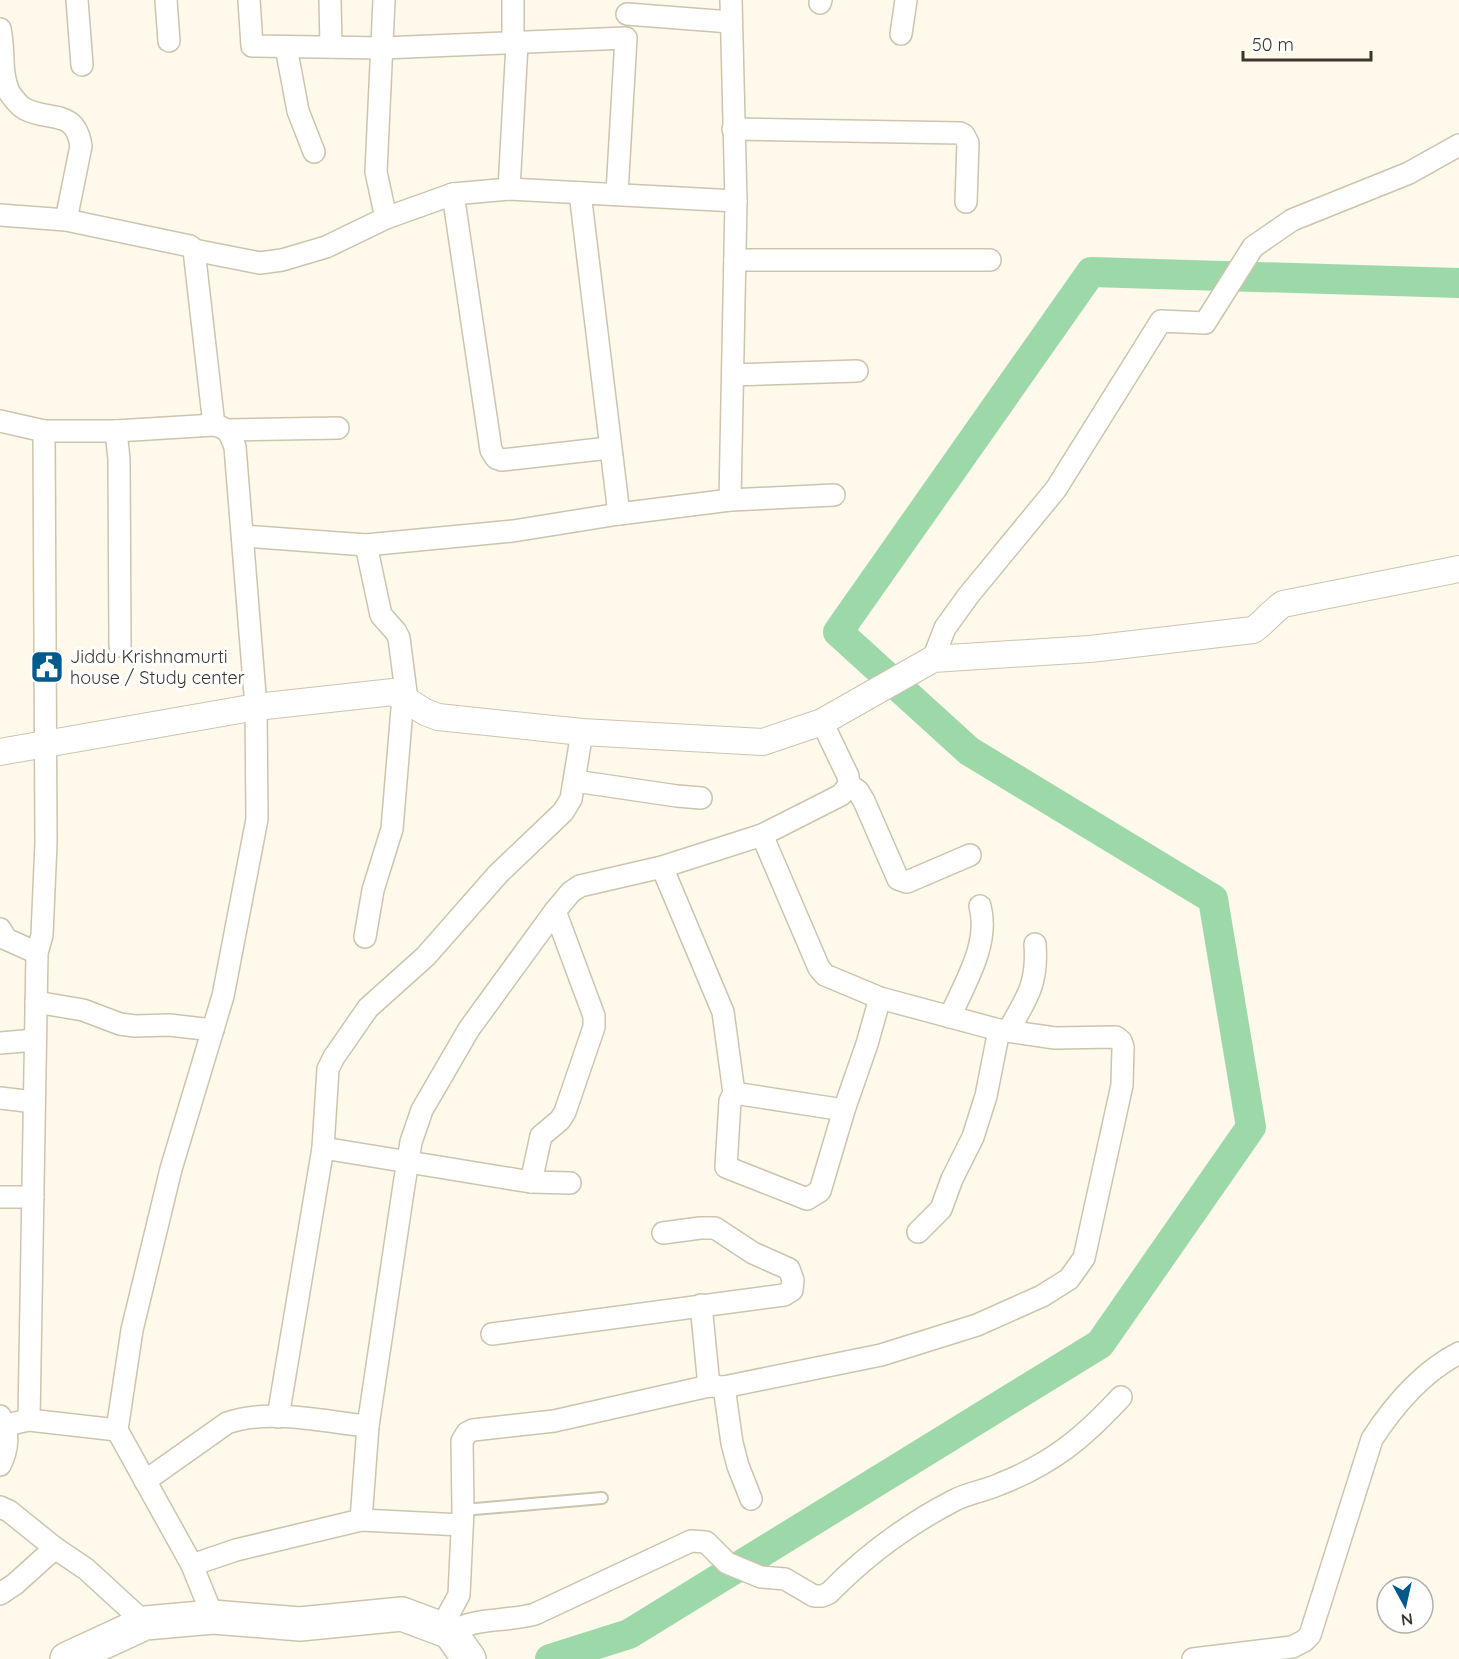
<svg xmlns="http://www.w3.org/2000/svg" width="1459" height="1659" font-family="Quicksand,sans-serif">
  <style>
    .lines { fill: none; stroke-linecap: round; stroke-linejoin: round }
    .river { stroke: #9dd8a9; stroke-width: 30 }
    .service-casing { stroke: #cdc4ae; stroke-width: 14 }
    .minor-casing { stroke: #cdc4ae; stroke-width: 24 }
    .tertiary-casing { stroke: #cdc4ae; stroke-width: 28 }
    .primary-casing { stroke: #cdc4ae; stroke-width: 36 }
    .service { stroke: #fff; stroke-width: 10 }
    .minor { stroke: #fff; stroke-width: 21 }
    .tertiary { stroke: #fff; stroke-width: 26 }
    .primary { stroke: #fff; stroke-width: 33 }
    .labels { text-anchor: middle; stroke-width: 6; stroke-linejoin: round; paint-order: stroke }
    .poi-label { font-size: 18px; fill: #3b372e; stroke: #fff; text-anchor: start }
  </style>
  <rect width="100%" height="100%" fill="#fef9eb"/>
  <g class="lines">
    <!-- river -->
    <polyline class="river" points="550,1659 629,1634 1100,1344 1251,1127 1213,899 969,751 838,632 1091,272 1459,283"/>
    <!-- service casing -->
    <g class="service-casing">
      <polyline id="service" points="463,1510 602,1498"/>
    </g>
    <!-- minor casing -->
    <g class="minor-casing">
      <g id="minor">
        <polyline points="77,0 82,65"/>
        <polyline points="166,0 169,41"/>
        <polyline points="249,0 252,46 383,48 626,38 617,193"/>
        <polyline points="330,0 331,47"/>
        <polyline points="384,0 376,172 386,218"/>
        <polyline points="513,0 513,44"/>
        <polyline points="820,3 821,0"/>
        <polyline points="627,14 730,22"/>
        <path d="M0 29C5 51 0 72 9 92 13 98 19 106 25 109 50 122 75 108 81 146L66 220"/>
        <polyline points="901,34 906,0"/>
        <polyline points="286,47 298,111 314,152"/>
        <polyline points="733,129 960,133 964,135 968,143 966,202"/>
        <polyline points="509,189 517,44"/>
        <polyline points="580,193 619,514"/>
        <polyline points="453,194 491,450 496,458 502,460 609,448"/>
        <polyline points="0,215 66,220 190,246 194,250 214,425"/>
        <polyline points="194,250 260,263 282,260 326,247 386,218 453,194 509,189 736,201"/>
        <polyline points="735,260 990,260"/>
        <polyline points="733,375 857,371"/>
        <polyline points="0,421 44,431"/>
        <polyline points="226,430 338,428"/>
        <polyline points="116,431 119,459 120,646"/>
        <polyline points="730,500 736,201 731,0"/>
        <polyline points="243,536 366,545 513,531 619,514 730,500 834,495"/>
        <polyline points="366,545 381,615 396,632 399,638 407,700"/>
        <polyline points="933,659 945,628 968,596 1056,489 1161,321 1205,323 1253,247 1292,220 1409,173 1459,145"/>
        <polyline points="575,781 677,796 701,798"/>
        <polyline points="849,785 858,791 864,801 898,879 907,882 970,855"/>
        <polyline points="662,867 723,1012 734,1093 730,1101 726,1167 807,1199 820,1191 844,1110 867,1044 880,998"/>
        <polyline points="0,929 6,939 37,953"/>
        <polyline points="365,937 373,890 392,829 403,697"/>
        <polyline points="36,1002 83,1010 120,1024 135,1026 169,1025 213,1030"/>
        <path d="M950 1017C965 982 990 944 980 906"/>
        <path d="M1008 1031C1027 998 1038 984 1035 944"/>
        <polyline points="0,1043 35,1040"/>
        <polyline points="734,1093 844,1110"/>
        <polyline points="0,1098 34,1102"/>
        <polyline points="323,1148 531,1182 570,1183"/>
        <polyline points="531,1182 541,1136 560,1120 565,1112 594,1027 594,1016 555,911"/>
        <polyline points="0,1197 33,1197"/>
        <polyline points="918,1232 941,1209 952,1179 973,1137 986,1096 999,1030"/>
        <polyline points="701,1305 709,1386"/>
        <polyline points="492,1334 784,1295 792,1290 793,1280 789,1269 753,1253 715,1228 700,1228 663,1233"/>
        <polyline points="724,1387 732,1443 738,1466 751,1499"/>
        <path d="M0 1416C10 1430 8 1450 0 1465"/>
        <polyline points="278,1417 323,1148 328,1069 334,1057 368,1008 426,956 498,874 563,812 571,799 582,732"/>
        <path d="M29 1420 37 953 42 935 46 843 44 431H116L214 425C229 428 230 434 235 447L256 707 257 819 223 996 171 1169 132 1330 117 1430 192 1565 213 1617"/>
        <polyline points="6,1425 29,1420 117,1430"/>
        <path d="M145 1481 227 1423C268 1408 325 1422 368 1426"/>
        <polyline points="0,1507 9,1511 55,1548 86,1569 145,1623"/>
        <polyline points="361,1520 368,1426 404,1185 411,1142 422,1110 469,1029 555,911 571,892 580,886 662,867 762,835 841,795 849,785 848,776 822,722"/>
        <polyline points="192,1565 236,1550 361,1520 462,1525"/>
        <polyline points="0,1594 15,1584 55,1548"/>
        <polyline points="441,1628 459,1595 463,1510 462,1441 467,1433 473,1430 554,1421 709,1386 724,1387 881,1355 977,1325 1042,1296 1069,1279 1084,1258 1122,1085 1123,1047 1121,1041 1116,1037 1055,1038 999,1030 880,998 825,975 819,968 762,835"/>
        <path d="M450 1632C476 1617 507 1622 535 1614L691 1541 706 1542 727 1563 761 1577 785 1579 814 1596H822L829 1593C865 1556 907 1525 953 1501 967 1493 985 1491 1000 1484 1053 1463 1083 1438 1121 1397"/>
        <path d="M1193 1659 1292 1647 1304 1641 1310 1635 1372 1439C1394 1405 1422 1372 1459 1353"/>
      </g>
    </g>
    <!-- tertiary casing -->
    <g class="tertiary-casing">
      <path id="tertiary" d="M0 752 256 707 393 692 425 712 438 717 582 732 763 742 822 722 933 659 1090 649 1253 630C1264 623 1271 612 1283 604L1459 569"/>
    </g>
    <!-- primary casing -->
    <g class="primary-casing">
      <polyline id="primary" points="67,1659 145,1623 213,1617 300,1624 402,1614 450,1632 469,1659"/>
    </g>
    <!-- service -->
    <use href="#service" class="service"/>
    <!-- minor -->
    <use href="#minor" class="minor"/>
    <!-- tertiary -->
    <use href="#tertiary" class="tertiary"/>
    <!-- primary -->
    <use href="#primary" class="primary"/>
  </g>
  <!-- icons -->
  <defs>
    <g id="civic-square" transform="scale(1.725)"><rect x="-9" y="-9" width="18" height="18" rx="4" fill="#005b8c" stroke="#fff"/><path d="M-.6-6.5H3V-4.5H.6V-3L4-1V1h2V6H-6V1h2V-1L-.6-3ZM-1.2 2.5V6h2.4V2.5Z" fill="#fff"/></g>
  </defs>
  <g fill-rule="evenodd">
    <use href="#civic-square" x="47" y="667"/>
  </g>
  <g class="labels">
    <!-- poi labels -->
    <g class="poi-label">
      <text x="70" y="663">Jiddu Krishnamurti<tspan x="70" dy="21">house / Study center</tspan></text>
    </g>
  </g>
  <!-- north arrow -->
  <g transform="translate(1405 1605) rotate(172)"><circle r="28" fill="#ffffff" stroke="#b1afab" stroke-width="1.5"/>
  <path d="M0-4.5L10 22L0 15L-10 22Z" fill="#005b8c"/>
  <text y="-9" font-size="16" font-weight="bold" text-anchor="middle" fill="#3b372e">N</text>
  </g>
  <!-- scale -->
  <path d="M1243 51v9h128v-9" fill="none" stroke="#3b372e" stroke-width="3"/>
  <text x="1252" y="51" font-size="18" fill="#3b372e" stroke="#ffffff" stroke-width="4.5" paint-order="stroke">50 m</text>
</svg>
